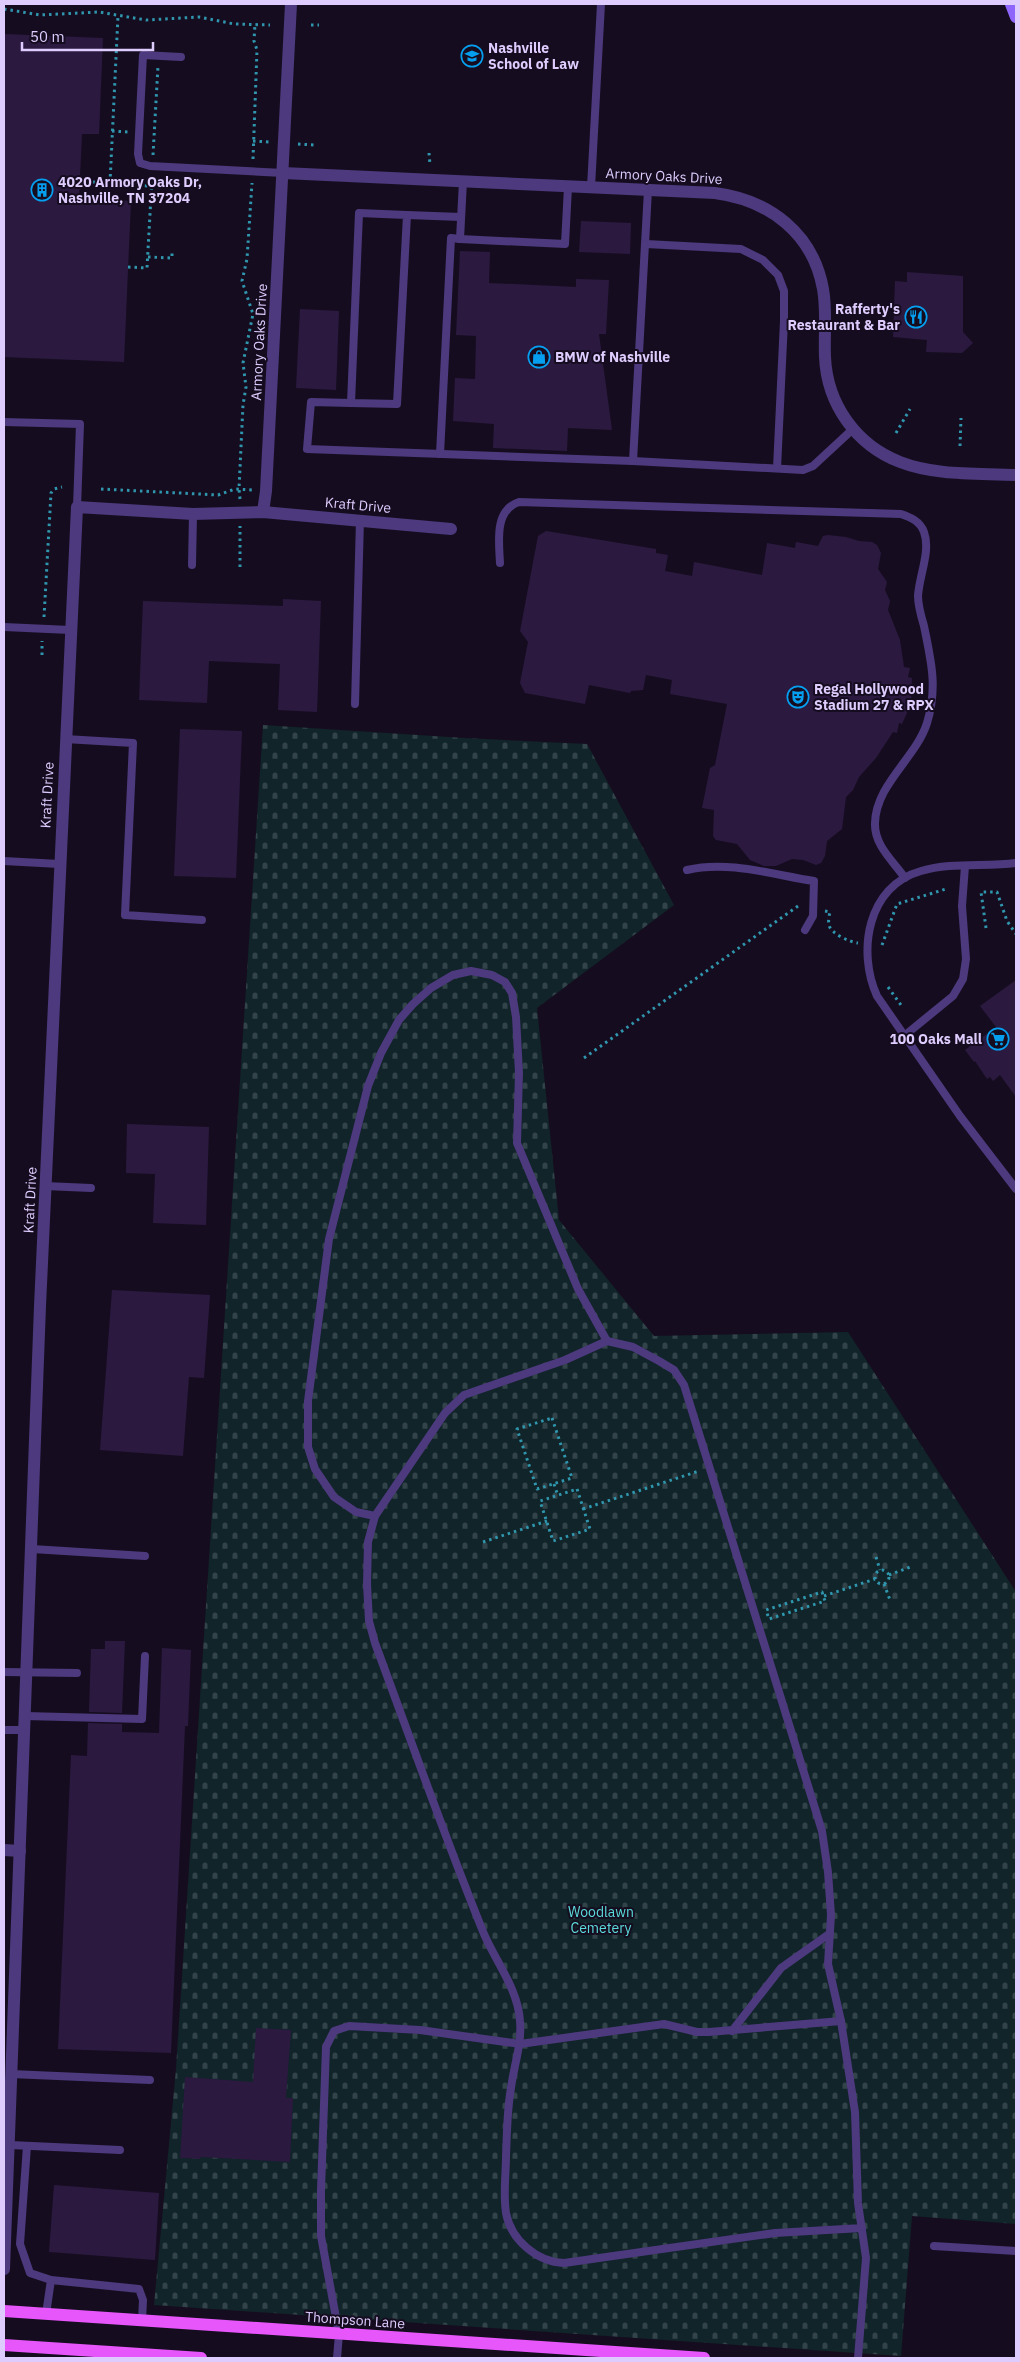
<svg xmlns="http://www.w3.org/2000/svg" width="1020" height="2362" font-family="'IBM Plex Sans',sans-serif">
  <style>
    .cemetery { fill: url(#cemetery-stones) }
    .building { fill: #2b1940 }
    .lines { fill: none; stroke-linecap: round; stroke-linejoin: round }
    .path { stroke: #3096ae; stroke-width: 3; stroke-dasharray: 2.5 4; stroke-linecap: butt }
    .lane { stroke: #4d397d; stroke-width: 8 }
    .street { stroke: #4d397d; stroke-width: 12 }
    .secondary { stroke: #8f66fb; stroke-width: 12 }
    .primary { stroke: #e656fb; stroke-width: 12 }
    .labels { text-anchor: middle; stroke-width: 4; stroke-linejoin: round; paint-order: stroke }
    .poi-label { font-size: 14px; font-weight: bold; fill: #deccfe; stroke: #150d1f; text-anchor: start }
    .street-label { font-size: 14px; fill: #deccfe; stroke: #150d1f }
    .park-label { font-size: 14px; fill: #5bdbdb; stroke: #150d1f }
  </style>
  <defs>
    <pattern id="cemetery-stones" width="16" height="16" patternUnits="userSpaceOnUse" patternTransform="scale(1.25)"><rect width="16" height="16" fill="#102429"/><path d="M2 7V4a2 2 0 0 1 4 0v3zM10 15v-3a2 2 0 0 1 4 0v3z" fill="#324349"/></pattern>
  </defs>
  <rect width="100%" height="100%" fill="#150d1f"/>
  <!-- cemetery -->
  <polygon class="cemetery" points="263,725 464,738 587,744 674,905 537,1008 559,1220 654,1336 848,1332 1016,1592 1016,2224 912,2216 901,2356 154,2305 176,2069"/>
  <!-- building -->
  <g class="building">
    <polygon points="4,34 103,38 99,134 82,134 79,198 131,201 124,362 4,357"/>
    <polygon points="581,221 631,223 630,254 579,252"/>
    <polygon points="460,251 490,252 489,283 576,287 576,279 609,280 606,334 599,334 612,430 568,428 567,451 493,448 494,424 453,421 455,378 475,379 476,336 456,335"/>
    <polygon points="907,272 963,276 963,332 973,343 962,353 926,352 927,340 893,337 895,281 907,282"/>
    <polygon points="300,309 339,311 336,390 296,388"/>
    <polygon points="546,531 656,549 656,553 668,555 665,571 692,576 694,562 762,575 767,543 795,548 796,542 818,546 823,536 828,535 846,537 859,541 872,542 877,545 881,553 878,569 887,582 885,590 890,601 888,610 900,640 904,667 910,668 908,677 912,678 911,704 902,724 899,723 897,733 893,732 876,758 859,777 853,790 846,797 842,829 827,841 825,856 821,863 816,865 803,860 792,859 776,866 764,866 750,860 737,844 716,840 713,836 714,810 702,808 710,768 715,765 727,704 670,694 672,680 646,675 643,690 631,691 630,693 589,685 585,704 525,693 520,683 528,642 520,631 538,536"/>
    <polygon points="283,599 321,601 317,712 278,710 280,664 209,661 207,703 139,700 143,601 283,606"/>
    <polygon points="180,729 242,731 236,878 174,876"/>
    <polygon points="1016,980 1016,1097 1000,1075 993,1081 990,1077 987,1079 975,1061 974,1062 965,1050 996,1027 980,1006"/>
    <polygon points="127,1124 209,1127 206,1225 153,1223 155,1174 126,1173"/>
    <polygon points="112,1290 210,1295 204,1378 189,1377 183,1456 100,1450"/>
    <polygon points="105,1641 125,1641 122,1713 89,1712 91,1649 105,1649"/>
    <polygon points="162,1648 191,1650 188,1726 185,1726 171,2053 58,2049 71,1755 87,1756 88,1723 122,1724 122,1732 159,1733"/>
    <polygon points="256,2028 291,2030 286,2098 293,2098 290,2162 201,2157 200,2159 180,2158 185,2077 253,2082"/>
    <polygon points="54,2185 159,2193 155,2260 49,2252"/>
  </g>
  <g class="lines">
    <!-- path -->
    <g class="path">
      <polyline points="4,9 40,15 99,12 146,20 199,17 234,24 270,25"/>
      <polyline points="311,25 319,25"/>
      <polyline points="112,131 129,132"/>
      <polyline points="253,141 269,142"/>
      <polyline points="298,144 315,145"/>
      <polyline points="429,153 430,165"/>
      <polyline points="153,155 158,66"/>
      <polyline points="253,159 257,50 254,41 255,24"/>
      <polyline points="80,181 175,188"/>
      <polyline points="110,183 118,16"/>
      <polyline points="148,257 172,258 172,251"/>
      <polyline points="128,267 147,268 152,178"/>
      <polyline points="896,433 910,409"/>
      <polyline points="960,446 961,418"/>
      <polyline points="101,489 218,495 235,489 252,490"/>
      <polyline points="240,499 239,489 243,405 246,387 243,363 253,314 242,281 247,259 252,183"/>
      <polyline points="240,567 240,526"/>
      <polyline points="44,617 51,493 54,489 62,487"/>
      <polyline points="42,655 42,641"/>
      <path d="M825 911 830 912C829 916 828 921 829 925 831 934 850 942 858 943"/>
      <polyline points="986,928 981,892 997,892 1007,921 1016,934"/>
      <polyline points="882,945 897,904 946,889"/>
      <polyline points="888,987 901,1005"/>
      <polyline points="584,1058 798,906"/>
      <polygon points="552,1418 572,1478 537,1489 517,1429"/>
      <polyline points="554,1484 558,1496"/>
      <polygon points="577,1489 590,1529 553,1541 540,1501"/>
      <polyline points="583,1509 699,1471"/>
      <polyline points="483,1542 547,1521"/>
      <polyline points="876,1557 880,1570"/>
      <circle cx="882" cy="1577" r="7"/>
      <polyline points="889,1575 913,1566"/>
      <polyline points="884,1584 890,1600"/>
      <polygon points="822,1592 825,1601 769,1619 766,1610"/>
      <polyline points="824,1596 875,1579"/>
    </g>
    <!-- lane -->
    <g class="lane">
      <polyline points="181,57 143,55 138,154 140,163 150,166 283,173"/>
      <polyline points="463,181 460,239 565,244 568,187"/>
      <polyline points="591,187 601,4"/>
      <polyline points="648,190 633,461 803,470 813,466 853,429"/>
      <polygon points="359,213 407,215 397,404 351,403"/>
      <polyline points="407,215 461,217"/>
      <polyline points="646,244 741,249 763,260 778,275 784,291 784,321 777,468"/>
      <polyline points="351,403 311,402 307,449 633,461"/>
      <polyline points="4,422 80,424 77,507"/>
      <polyline points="440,454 451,238 460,239"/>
      <path d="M500 563C499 542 494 510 519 502L901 514C910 517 920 521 924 532 931 551 919 576 918 596 918 606 921 616 924 626 931 661 938 687 927 723 916 758 876 784 875 823 874 845 893 861 905 878"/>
      <polyline points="192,565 193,514"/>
      <polyline points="4,627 70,630"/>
      <polyline points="355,704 360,520"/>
      <polyline points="65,739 133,743 125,915 202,920"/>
      <polyline points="4,861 59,864"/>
      <path d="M1016 863C985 867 951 862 921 871 867 886 857 952 877 996L960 1116 1016 1189"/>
      <path d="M687 870C728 860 774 875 814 881L813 916 805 930"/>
      <polyline points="904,1036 953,996 963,979 966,959 962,906 965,866"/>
      <polyline points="45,1186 91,1188"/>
      <polyline points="375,1516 356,1512 334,1497 315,1469 308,1447 308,1401 329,1239 368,1086 381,1053 399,1020 413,1004 431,988 453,975 471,971 492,975 505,982 512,993 516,1017 519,1073 517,1143 578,1289 607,1341"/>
      <polyline points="32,1549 145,1556"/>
      <polyline points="4,1672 77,1673"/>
      <polyline points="25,1716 142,1719 145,1656"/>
      <polyline points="4,1730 25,1730"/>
      <polyline points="732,2031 781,1968 829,1934"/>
      <polyline points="11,2074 150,2080"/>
      <polyline points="10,2145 120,2150"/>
      <polyline points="27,2146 20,2244 30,2273 51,2280 139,2289 143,2300 142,2321"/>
      <polyline points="934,2246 1016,2251"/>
      <polyline points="46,2314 51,2280"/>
      <polyline points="337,2358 339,2334 321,2236 321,2190 326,2047 334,2031 349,2026 420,2030 520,2044 664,2024 697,2032 709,2032 841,2021"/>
      <path d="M858 2358 866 2258 858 2203 855 2112 841 2021 828 1964 831 1915 828 1872 822 1831 684 1385 674 1370 659 1361 633 1347 607 1341 565 1360 464 1395 445 1413 375 1516 368 1542 367 1584 369 1621 375 1643C411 1740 445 1838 484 1934 496 1962 518 1989 520 2021 522 2044 514 2065 511 2088 507 2110 507 2133 506 2156 506 2174 503 2194 506 2213 511 2240 537 2262 564 2263L775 2233 862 2228"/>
    </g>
    <!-- street -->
    <g class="street">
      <path d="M283 173 715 193C769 200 813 233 823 289 827 311 824 334 825 357 827 404 856 445 900 462 936 476 978 473 1016 475"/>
      <polyline points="263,512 266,491 291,4"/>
      <polyline points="4,1850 20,1851"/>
      <polyline points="4,2269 40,1306 77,507 193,514 263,512 451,529"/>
    </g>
    <!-- secondary -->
    <polyline class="secondary" points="1011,4 1016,17"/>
    <!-- primary -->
    <g class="primary">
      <polyline points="4,2311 704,2358"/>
      <polyline points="4,2345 201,2358"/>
    </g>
  </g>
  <!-- icons -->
  <defs>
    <g id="university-ring" transform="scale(1.125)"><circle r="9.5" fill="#150d1f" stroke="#069ff0" stroke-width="1.5"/><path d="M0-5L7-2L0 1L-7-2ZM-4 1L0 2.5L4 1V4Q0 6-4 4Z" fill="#069ff0"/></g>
    <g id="building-ring" transform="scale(1.125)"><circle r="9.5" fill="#150d1f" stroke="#069ff0" stroke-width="1.5"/><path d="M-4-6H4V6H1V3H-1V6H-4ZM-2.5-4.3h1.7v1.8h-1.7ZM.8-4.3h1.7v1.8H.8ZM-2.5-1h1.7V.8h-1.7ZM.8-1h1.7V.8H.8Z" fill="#069ff0"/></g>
    <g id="restaurant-ring" transform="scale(1.125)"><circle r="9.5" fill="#150d1f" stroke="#069ff0" stroke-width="1.5"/><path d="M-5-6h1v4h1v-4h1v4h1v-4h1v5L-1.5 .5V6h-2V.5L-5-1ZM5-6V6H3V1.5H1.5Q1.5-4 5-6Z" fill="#069ff0"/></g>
    <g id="shop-ring" transform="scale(1.125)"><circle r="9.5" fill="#150d1f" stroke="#069ff0" stroke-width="1.5"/><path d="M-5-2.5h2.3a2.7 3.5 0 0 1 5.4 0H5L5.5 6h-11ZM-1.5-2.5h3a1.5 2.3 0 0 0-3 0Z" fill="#069ff0"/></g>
    <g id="theatre-ring" transform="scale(1.125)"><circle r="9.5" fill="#150d1f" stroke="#069ff0" stroke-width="1.5"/><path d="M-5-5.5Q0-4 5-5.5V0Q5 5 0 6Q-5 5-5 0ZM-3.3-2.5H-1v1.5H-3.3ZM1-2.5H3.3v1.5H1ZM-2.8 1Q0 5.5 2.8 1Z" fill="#069ff0"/></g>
    <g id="supermarket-ring" transform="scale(1.125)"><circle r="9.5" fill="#150d1f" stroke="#069ff0" stroke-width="1.5"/><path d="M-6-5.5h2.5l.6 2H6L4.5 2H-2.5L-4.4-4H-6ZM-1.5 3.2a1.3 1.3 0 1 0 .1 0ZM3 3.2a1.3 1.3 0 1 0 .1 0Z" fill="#069ff0"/></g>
  </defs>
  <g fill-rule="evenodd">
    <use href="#university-ring" x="472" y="56"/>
    <use href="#building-ring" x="42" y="190"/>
    <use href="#restaurant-ring" x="916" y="317"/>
    <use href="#shop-ring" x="539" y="357"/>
    <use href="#theatre-ring" x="798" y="697"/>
    <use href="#supermarket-ring" x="998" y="1039"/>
  </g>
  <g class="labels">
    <!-- poi labels -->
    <g class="poi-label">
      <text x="488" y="53">Nashville<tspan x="488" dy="16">School of Law</tspan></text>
      <text x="58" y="187">4020 Armory Oaks Dr,<tspan x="58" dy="16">Nashville, TN 37204</tspan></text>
      <text x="900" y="314" text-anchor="end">Rafferty's<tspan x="900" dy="16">Restaurant &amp; Bar</tspan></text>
      <text x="555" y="362">BMW of Nashville</text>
      <text x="814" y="694">Regal Hollywood<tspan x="814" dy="16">Stadium 27 &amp; RPX</tspan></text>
      <text x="982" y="1044" text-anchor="end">100 Oaks Mall</text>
    </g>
    <!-- street labels -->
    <g class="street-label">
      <text transform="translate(664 176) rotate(3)" y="5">Armory Oaks Drive</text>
      <text transform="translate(259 342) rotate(-87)" y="5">Armory Oaks Drive</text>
      <text transform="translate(358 505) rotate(5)" y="5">Kraft Drive</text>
      <text transform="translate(47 795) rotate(-87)" y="5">Kraft Drive</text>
      <text transform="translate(30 1200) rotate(-87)" y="5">Kraft Drive</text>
      <text transform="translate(355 2320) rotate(4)" y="5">Thompson Lane</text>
    </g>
    <!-- park labels -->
    <g class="park-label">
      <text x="601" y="1917">Woodlawn<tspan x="601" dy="16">Cemetery</tspan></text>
    </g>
  </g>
  <!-- border -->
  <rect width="1020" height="2362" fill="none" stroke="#deccfe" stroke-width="10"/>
  <!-- scale -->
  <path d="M22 42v8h131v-8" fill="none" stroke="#deccfe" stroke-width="2.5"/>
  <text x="30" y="42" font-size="15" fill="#deccfe" stroke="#150d1f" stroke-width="4" paint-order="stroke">50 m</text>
</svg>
